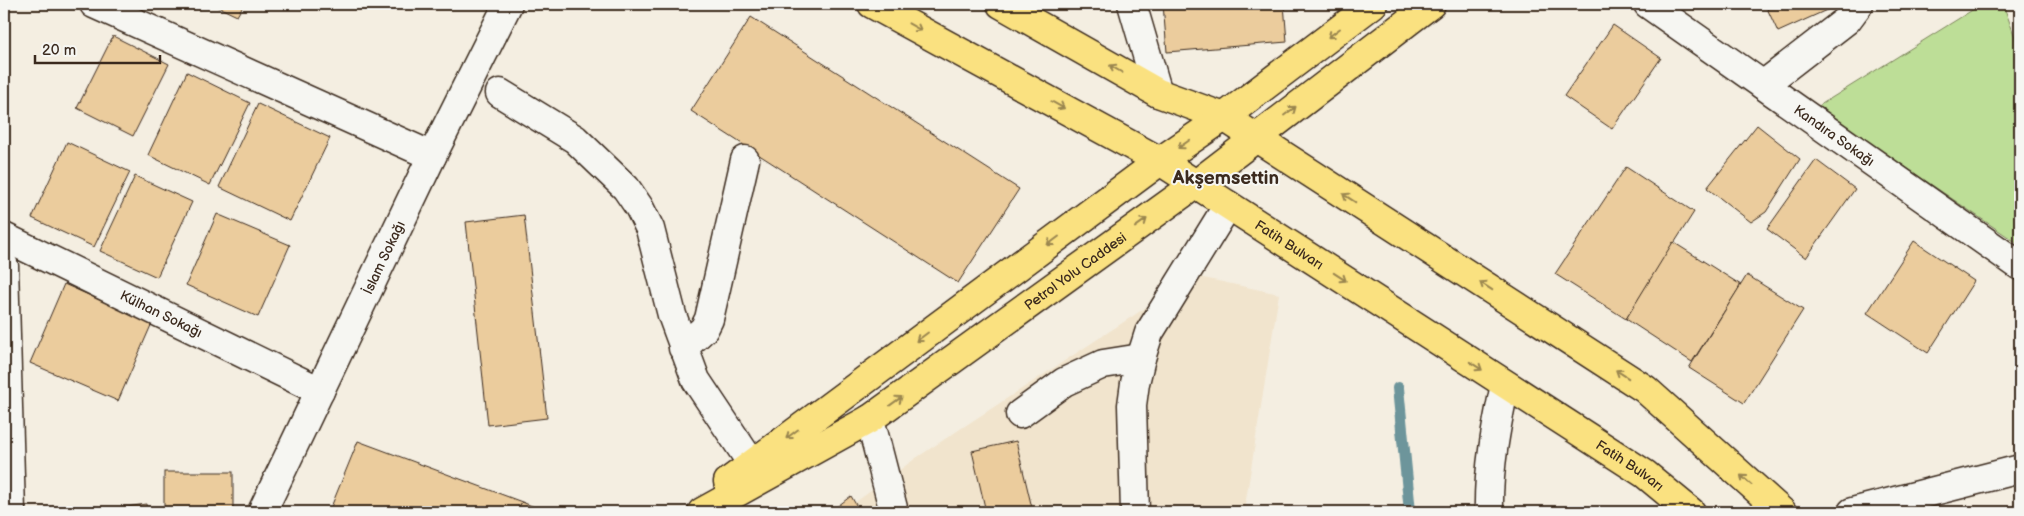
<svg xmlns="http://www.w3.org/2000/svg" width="2024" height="516" font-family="'Balsamiq Sans',sans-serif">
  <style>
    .built { fill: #f1e4cd }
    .green { fill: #bdde97; stroke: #7c845a }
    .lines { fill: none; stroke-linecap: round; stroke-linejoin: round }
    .stream { stroke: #6d959b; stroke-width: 12 }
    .building { fill: #ebcc9d; stroke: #3b2a1e }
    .minor-casing { stroke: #3b2a1e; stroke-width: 31 }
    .major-casing { stroke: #3b2a1e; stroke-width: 31 }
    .minor { stroke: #f6f6f2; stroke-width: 28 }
    .major { stroke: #fae180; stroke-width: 28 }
    .oneway { stroke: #9a864f }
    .labels { text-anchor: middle; stroke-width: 4; stroke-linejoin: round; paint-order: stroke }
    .street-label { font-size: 14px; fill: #3b2a1e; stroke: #f6f6f2 }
    .district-label { font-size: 19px; font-weight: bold; fill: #3b2a1e; stroke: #f6f6f2 }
  </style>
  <rect width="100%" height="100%" fill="#f4eee1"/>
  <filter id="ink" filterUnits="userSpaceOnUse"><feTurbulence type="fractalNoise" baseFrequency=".02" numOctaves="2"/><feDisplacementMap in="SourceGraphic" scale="10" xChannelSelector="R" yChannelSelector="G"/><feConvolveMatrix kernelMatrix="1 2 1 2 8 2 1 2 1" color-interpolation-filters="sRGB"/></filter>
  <g filter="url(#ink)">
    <!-- built -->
    <polygon class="built" points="1194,276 1279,294 1244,512 842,512 916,458"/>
    <!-- green -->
    <polygon class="green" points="1982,4 2003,4 2020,51 2020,245 1817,107"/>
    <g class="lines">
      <!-- stream -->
      <polyline class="stream" points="1398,388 1410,512"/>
    </g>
    <!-- building -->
    <g class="building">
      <polygon points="212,4 244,4 237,16"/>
      <polygon points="1163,4 1284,4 1287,42 1167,52"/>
      <polygon points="1765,4 1829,4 1831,8 1778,32"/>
      <polygon points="751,17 1019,189 958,283 691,111"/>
      <polygon points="1613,25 1661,58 1612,129 1564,96"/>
      <polygon points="113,36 169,64 133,136 77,108"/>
      <polygon points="187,72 250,103 210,185 148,155"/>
      <polygon points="258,104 330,138 290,221 219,187"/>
      <polygon points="1757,125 1800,159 1766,212 1751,222 1707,188"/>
      <polygon points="67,142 130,172 94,247 32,218"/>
      <polygon points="1816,160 1855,189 1806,258 1767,229"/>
      <polygon points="1626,167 1694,212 1626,319 1555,274"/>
      <polygon points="135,176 192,202 157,277 100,251"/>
      <polygon points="217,214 290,245 258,317 186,285"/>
      <polygon points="524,215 547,418 488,425 466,222"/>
      <polygon points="1914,241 1974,281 1928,353 1867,313"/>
      <polygon points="1673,242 1741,285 1692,362 1626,319"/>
      <polygon points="1747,275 1803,310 1744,403 1689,368"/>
      <polygon points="64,284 152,323 118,401 30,363"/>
      <polygon points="358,441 522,502 515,512 329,512"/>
      <polygon points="1016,441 1032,508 1015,512 986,512 972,451"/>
      <rect x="164" y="472" width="69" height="40"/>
      <polygon points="851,496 860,512 830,512"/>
      <polygon points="522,502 547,512 516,512"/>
      <polygon points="146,504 147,512 95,512"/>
    </g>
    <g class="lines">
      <!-- minor casing -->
      <g class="minor-casing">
        <g id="minor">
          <polyline points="94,4 432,156"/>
          <polyline points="1132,4 1158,93"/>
          <path id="s1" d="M1648 4 2020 266"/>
          <polyline points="1763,85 1847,20 1859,4"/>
          <polyline points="500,93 575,139 626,188 639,207 650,229 672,315 696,380 752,464"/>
          <path id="s2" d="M4 237 320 391"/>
          <polyline points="4,266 11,512"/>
          <polyline points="683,348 704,329 709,319 745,160"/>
          <polyline points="1020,414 1064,382 1103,364 1141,358"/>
          <polyline points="870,419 894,512"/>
          <path id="s3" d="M262 512 432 156 508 4"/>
          <polyline points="1135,512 1132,405 1135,383 1141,358 1149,333 1228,205"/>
          <path d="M1489 512C1488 469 1496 427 1505 385"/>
          <polyline points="1852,512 2020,469"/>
        </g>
      </g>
      <!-- major casing -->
      <g class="major-casing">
        <g id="major">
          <path id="s4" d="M872 4 1160 161 1645 474 1691 512"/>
          <polyline points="1001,4 1158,93 1224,117 1645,389 1782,512"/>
          <polyline points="728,482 1160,161 1224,117 1373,4"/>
          <path id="s5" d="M702 512 870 419 1196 184 1431 4"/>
        </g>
      </g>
      <!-- minor -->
      <use href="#minor" class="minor"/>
      <!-- major -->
      <use href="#major" class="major"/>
    </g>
    <!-- one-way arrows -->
    <defs><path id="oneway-shaft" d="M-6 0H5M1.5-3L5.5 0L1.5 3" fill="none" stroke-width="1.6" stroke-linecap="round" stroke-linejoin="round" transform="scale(1.25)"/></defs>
    <g class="oneway">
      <use href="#oneway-shaft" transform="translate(915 27) rotate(29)"/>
      <use href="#oneway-shaft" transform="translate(1334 33) rotate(143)"/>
      <use href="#oneway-shaft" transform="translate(1116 69) rotate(-150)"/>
      <use href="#oneway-shaft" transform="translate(1058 105) rotate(29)"/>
      <use href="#oneway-shaft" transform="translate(1290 111) rotate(-37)"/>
      <use href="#oneway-shaft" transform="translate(1184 144) rotate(145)"/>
      <use href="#oneway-shaft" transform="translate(1349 198) rotate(-147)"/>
      <use href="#oneway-shaft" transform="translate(1141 223) rotate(-36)"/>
      <use href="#oneway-shaft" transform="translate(1053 241) rotate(143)"/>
      <use href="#oneway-shaft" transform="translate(1340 277) rotate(33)"/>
      <use href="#oneway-shaft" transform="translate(1486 286) rotate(-147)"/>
      <use href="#oneway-shaft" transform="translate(922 337) rotate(143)"/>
      <use href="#oneway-shaft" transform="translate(1476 366) rotate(33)"/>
      <use href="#oneway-shaft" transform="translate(1622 374) rotate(-147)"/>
      <use href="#oneway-shaft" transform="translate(896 401) rotate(-36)"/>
      <use href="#oneway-shaft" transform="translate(792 434) rotate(143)"/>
      <use href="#oneway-shaft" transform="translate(1746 480) rotate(-138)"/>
    </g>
  </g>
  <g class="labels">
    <!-- street labels -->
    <g class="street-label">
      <text dy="5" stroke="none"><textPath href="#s1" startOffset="228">Kandıra Sokağı</textPath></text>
      <text dy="5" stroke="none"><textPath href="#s4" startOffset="482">Fatih Bulvarı</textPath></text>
      <text dy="5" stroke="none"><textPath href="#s3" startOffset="282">İslam Sokağı</textPath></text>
      <text dy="5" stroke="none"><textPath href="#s5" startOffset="445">Petrol Yolu Caddesi</textPath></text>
      <text dy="5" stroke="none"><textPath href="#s2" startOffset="175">Külhan Sokağı</textPath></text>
      <text dy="5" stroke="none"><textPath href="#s4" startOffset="888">Fatih Bulvarı</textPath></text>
    </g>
    <!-- district labels -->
    <g class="district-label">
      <text x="1226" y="184">Akşemsettin</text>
    </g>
  </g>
  <!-- margin -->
  <rect width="2024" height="516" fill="none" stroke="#f6f6f2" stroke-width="20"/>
  <rect x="10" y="10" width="2004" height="496" fill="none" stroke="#3b2a1e" stroke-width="2" filter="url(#ink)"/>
  <!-- scale -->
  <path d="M35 55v8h125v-8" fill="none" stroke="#3b2a1e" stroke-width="2.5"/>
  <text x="42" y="55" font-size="15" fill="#3b2a1e" stroke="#f6f6f2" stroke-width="4" paint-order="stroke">20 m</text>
</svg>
